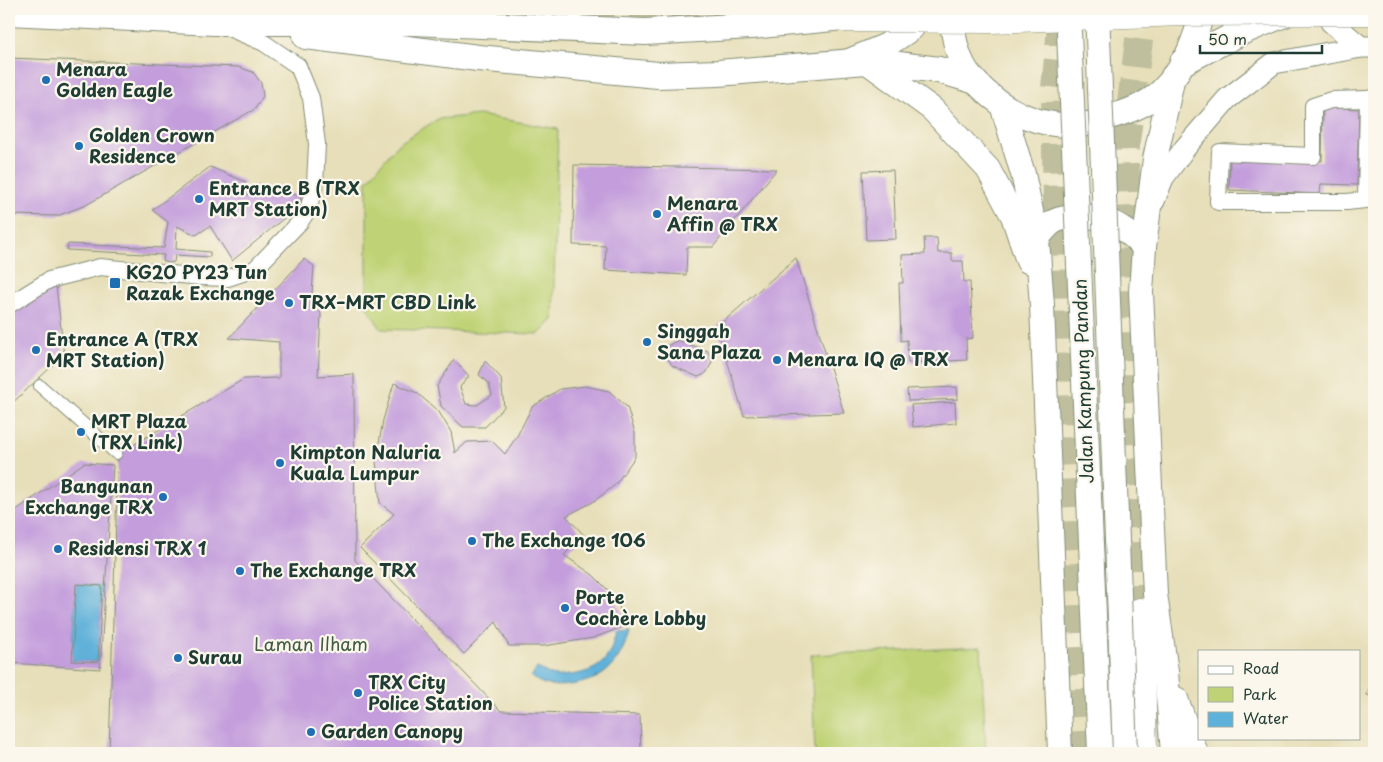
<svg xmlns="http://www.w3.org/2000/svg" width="1383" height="762" font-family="'Playpen Sans',sans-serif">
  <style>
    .green { fill: #bfd376; stroke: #6f8855 }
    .water { fill: #5eb1da; stroke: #3e7787 }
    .building { fill: #c39ddc; fill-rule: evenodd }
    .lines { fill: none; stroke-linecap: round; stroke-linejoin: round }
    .motorway-tunnel { stroke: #bfbf9e; stroke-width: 28; stroke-dasharray: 28 14; stroke-linecap: butt }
    .pedestrian-casing { stroke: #838e76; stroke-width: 14 }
    .minor-casing { stroke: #838e76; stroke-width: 18 }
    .tertiary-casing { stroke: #838e76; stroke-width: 23 }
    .secondary-casing { stroke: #838e76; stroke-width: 26 }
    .primary-casing { stroke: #838e76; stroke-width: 28 }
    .motorway-casing { stroke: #838e76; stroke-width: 29 }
    .pedestrian { stroke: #fff; stroke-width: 12 }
    .minor { stroke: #fff; stroke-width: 16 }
    .tertiary { stroke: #fff; stroke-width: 21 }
    .secondary { stroke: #fff; stroke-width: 24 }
    .primary { stroke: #fff; stroke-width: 26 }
    .motorway { stroke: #fff; stroke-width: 28 }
    .secondary-bridge-casing { stroke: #838e76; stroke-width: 26; stroke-linecap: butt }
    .motorway-bridge-casing { stroke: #838e76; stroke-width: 29; stroke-linecap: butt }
    .secondary-bridge { stroke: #fff; stroke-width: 24 }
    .motorway-bridge { stroke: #fff; stroke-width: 28 }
    .poi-dot { fill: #1f6fb2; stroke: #fbf7ec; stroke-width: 2 }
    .labels { text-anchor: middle; stroke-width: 4.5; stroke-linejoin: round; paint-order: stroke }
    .poi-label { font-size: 18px; font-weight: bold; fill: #1f3d34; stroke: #fbf7ec; text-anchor: start }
    .street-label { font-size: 18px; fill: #1f3d34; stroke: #fbf7ec }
    .park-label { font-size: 18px; fill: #3f5b41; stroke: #fbf7ec }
  </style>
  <rect width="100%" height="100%" fill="#fbf7ec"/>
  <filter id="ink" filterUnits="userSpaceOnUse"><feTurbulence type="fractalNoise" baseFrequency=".02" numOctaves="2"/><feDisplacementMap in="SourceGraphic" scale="10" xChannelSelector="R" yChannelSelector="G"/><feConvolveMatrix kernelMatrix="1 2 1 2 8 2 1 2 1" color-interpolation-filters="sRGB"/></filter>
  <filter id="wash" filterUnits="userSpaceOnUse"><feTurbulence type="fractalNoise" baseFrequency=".0096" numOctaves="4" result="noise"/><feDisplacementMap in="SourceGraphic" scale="20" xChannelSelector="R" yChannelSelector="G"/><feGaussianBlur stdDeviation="1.12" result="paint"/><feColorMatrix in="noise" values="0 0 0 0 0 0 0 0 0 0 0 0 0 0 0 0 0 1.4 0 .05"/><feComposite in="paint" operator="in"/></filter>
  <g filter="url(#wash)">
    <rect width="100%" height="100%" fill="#e7dfb9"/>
    <!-- green -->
    <g class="green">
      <polygon points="479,115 558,129 553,320 539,334 381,329 367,307 367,181 398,144 438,119"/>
      <polygon points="981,647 986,753 815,753 811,655"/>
    </g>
    <!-- water -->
    <g class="water">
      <polygon points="76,584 102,586 98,662 72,661"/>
      <path d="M629 630C626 646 617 664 603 674 590 683 557 690 542 683 538 682 535 679 531 677L537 668C543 670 549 675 555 676 559 677 565 675 570 675 600 671 610 661 616 631Z"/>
    </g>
    <g id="blocks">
      <!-- building -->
      <g class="building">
        <polygon points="9,58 238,67 253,72 261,83 263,96 255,109 86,205 57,216 9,215"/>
        <polygon points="1323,107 1359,109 1357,185 1321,184 1320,194 1229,190 1230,157 1322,161"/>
        <polygon points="574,165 777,169 713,247 687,247 686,275 605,270 606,246 573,245"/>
        <polygon points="210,167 246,182 239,188 248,195 255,186 301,196 300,205 232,261 210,226 196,235 177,226 176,249 210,252 210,257 175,255 174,262 169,263 163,261 164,255 67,250 68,244 164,248 168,222 152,210"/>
        <polygon points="893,170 896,239 866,240 863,171"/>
        <polygon points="924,238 937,238 938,253 952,253 952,261 963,261 964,282 970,282 973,338 966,339 967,360 908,363 907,340 901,341 899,283 903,283 902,255 925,254"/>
        <polygon points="796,258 844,413 744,416 717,327"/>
        <polygon points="304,259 314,266 312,293 321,314 318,376 354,374 355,560 501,711 640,715 641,753 109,753 118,454 244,379 279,378 279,342 229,338"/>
        <polygon points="56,286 64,355 9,406 9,312"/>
        <polygon points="678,340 708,351 712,362 707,372 703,375 698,377 673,366 667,358 667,346"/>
        <polygon points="454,360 469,376 460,387 466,404 477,405 492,395 489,383 479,375 485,361 501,378 504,407 485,427 463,427 441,406 437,386"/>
        <polygon points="394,383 417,393 439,412 451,432 455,453 467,442 492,441 505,454 517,436 532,407 560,389 585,386 609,391 627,407 635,433 635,457 615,485 593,502 566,516 584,535 564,555 593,575 613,595 628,625 593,638 544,646 509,646 496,622 464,654 360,548 394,514 380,503 376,461 383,420"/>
        <polygon points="957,387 958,399 908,401 907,389"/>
        <polygon points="955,402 956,423 913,427 911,405"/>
        <path d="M84 463 113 465 100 669 9 663V515ZM76 584 102 586 98 662 72 661Z"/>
        <polygon points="1374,671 1374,697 1367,695"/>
      </g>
    </g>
  </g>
  <g filter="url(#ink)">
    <use href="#blocks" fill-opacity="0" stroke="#838e76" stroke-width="1"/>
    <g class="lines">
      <!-- motorway-tunnel -->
      <g class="motorway-tunnel">
        <polyline points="419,9 462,13"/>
        <polyline points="1062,18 1055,88 1061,446 1076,753"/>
        <polyline points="587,21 730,9"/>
        <polyline points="1140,612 1125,149 1143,9"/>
      </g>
      <!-- pedestrian casing -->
      <g class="pedestrian-casing">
        <polyline id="pedestrian" points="40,386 116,453"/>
      </g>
      <!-- minor casing -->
      <g class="minor-casing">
        <g id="minor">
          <polyline points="1368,99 1331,100 1313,106 1313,156 1220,152 1218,202 1347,202 1374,199"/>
          <polyline points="1366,199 1368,99 1374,98"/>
          <polyline points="9,305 49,280 100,267 201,277 228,278 255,269 300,222 308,210 315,184 317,144 311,98 298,66 264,43 226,27"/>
        </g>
      </g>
      <!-- tertiary casing -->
      <g class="tertiary-casing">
        <g id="tertiary">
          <polyline points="1331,22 1361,47"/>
          <polyline points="1154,201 1163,178 1185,148 1227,99 1274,63 1361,47 1374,47"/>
        </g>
      </g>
      <!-- secondary casing -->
      <g class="secondary-casing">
        <g id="secondary">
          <path d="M950 9C953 33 956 62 974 80 1003 112 1043 130 1087 124 1096 123 1106 118 1116 115 1133 110 1153 101 1165 87 1186 66 1196 37 1203 9"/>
          <polyline points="849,61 887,45 912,28 921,9"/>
          <polyline points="866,61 932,109 988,169 1013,216 1028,261"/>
          <polyline points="1002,105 1023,174 1037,239 1042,305 1060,753"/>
          <path d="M1037 239C1042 233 1047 226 1053 222 1059 218 1066 218 1072 217 1104 213 1122 225 1144 247"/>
          <polyline points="1176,699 1196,753"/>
          <polyline points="1173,753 1166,672 1155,594 1141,292 1144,247 1155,159 1173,76"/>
        </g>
      </g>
      <!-- primary casing -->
      <g class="primary-casing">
        <g id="primary">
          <polyline points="9,12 214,22 412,22 645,32 751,26 865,15"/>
          <polyline points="306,36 478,58 658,75 718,73 866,61 939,70 973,80"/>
          <polyline points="1183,62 1241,32 1289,12"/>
        </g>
      </g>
      <!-- motorway casing -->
      <g class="motorway-casing">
        <polyline id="motorway" points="1140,612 1143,753"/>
      </g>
      <!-- pedestrian -->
      <use href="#pedestrian" class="pedestrian"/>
      <!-- minor -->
      <use href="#minor" class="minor"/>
      <!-- tertiary -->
      <use href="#tertiary" class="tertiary"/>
      <!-- secondary -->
      <use href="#secondary" class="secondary"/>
      <!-- primary -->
      <use href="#primary" class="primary"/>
      <!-- motorway -->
      <use href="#motorway" class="motorway"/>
      <!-- secondary-bridge casing -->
      <g class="secondary-bridge-casing">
        <g id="secondary-bridge">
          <polyline points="1068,9 1100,753"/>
          <polyline points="1097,9 1125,753"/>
        </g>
      </g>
      <!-- motorway-bridge casing -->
      <g class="motorway-bridge-casing">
        <polyline id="motorway-bridge" points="844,18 991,19 1182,12 1374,11"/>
      </g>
      <!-- secondary-bridge -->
      <use href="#secondary-bridge" class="secondary-bridge"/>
      <!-- motorway-bridge -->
      <use href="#motorway-bridge" class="motorway-bridge"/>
    </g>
  </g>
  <!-- markers -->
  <g class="poi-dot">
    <circle cx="46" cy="80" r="5"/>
    <circle cx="79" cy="146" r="5"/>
    <circle cx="199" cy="199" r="5"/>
    <circle cx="657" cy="214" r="5"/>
    <rect x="109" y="277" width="12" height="12" rx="2.5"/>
    <circle cx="289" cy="303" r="5"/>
    <circle cx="647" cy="342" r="5"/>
    <circle cx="36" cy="350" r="5"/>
    <circle cx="777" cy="360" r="5"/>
    <circle cx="81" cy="432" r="5"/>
    <circle cx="280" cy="463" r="5"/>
    <circle cx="163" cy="497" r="5"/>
    <circle cx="472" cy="541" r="5"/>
    <circle cx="58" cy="549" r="5"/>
    <circle cx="240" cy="571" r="5"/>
    <circle cx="565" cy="608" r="5"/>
    <circle cx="178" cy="658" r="5"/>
    <circle cx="358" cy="693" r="5"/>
    <circle cx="311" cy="732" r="5"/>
  </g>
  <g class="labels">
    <!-- poi labels -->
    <g class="poi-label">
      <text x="56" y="76">Menara<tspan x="56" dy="21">Golden Eagle</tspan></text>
      <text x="89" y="142">Golden Crown<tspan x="89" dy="21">Residence</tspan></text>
      <text x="209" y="195">Entrance B (TRX<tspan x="209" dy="21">MRT Station)</tspan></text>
      <text x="667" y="210">Menara<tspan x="667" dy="21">Affin @ TRX</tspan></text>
      <text x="126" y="279">KG20 PY23 Tun<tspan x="126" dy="21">Razak Exchange</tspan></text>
      <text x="299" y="309">TRX–MRT CBD Link</text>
      <text x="657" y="338">Singgah<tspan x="657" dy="21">Sana Plaza</tspan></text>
      <text x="46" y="346">Entrance A (TRX<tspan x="46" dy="21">MRT Station)</tspan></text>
      <text x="787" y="366">Menara IQ @ TRX</text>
      <text x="91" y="428">MRT Plaza<tspan x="91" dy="21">(TRX Link)</tspan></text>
      <text x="290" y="459">Kimpton Naluria<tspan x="290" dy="21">Kuala Lumpur</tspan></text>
      <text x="153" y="493" text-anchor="end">Bangunan<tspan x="153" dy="21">Exchange TRX</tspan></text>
      <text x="482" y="547">The Exchange 106</text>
      <text x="68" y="555">Residensi TRX 1</text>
      <text x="250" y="577">The Exchange TRX</text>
      <text x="575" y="604">Porte<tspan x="575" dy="21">Cochère Lobby</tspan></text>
      <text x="188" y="664">Surau</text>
      <text x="368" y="689">TRX City<tspan x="368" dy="21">Police Station</tspan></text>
      <text x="321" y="738">Garden Canopy</text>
    </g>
    <!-- street labels -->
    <g class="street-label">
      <text transform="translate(1084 381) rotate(-92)" y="6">Jalan Kampung Pandan</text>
    </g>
    <!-- park labels -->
    <g class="park-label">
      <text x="311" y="651">Laman Ilham</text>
    </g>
  </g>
  <!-- margin -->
  <rect width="1383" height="762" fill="none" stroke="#fbf7ec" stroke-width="30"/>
  <!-- legend -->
  <rect x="1198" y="650" width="162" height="90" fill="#fbf7ec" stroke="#a3ada2"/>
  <rect x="1208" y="666" width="25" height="8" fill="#ffffff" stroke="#a3ada2"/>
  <text x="1243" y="674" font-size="15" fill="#1f3d34">Road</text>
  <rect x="1208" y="687" width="25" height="15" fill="#bfd376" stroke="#a3ada2"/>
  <text x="1243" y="700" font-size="15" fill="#1f3d34">Park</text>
  <rect x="1208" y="712" width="25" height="15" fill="#5eb1da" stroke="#a3ada2"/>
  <text x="1243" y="724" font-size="15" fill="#1f3d34">Water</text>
  <!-- scale -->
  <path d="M1200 45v8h122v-8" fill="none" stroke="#1f3d34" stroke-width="2.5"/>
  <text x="1208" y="45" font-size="15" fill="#1f3d34" stroke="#fbf7ec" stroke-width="4" paint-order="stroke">50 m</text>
</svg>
